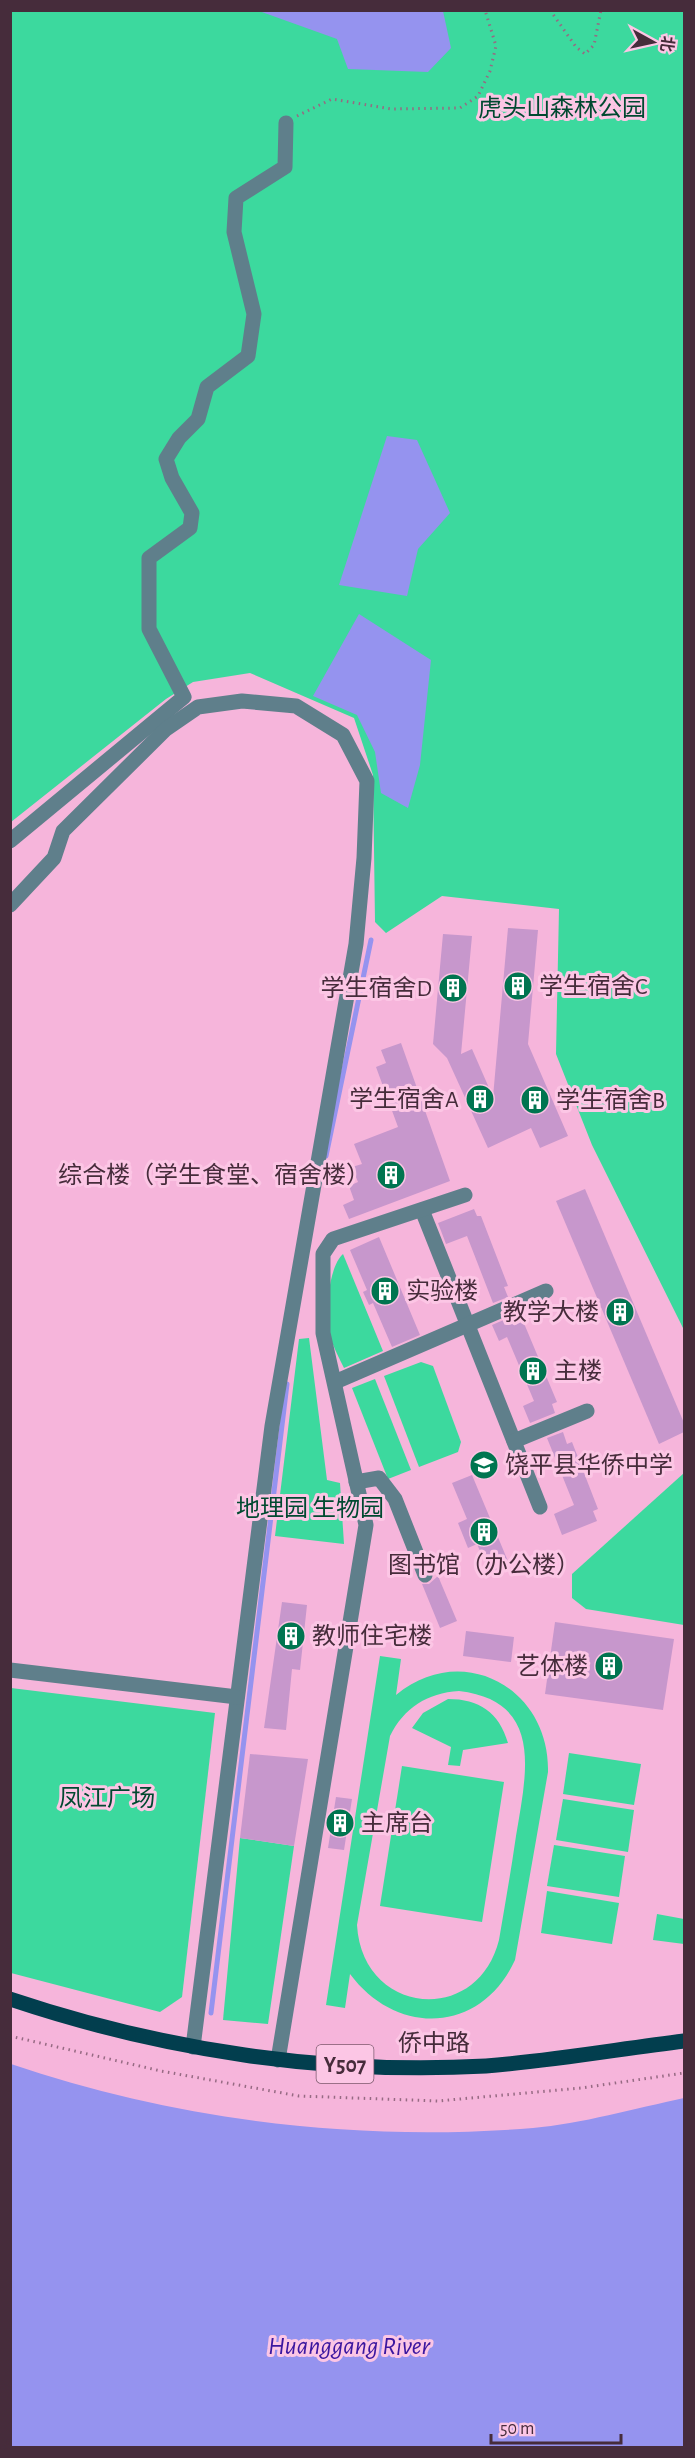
<svg xmlns="http://www.w3.org/2000/svg" width="695" height="2458" font-family="'Alegreya Sans','Noto Sans SC',sans-serif">
  <style>
    .green { fill: #3cd99e; fill-rule: evenodd }
    .water { fill: #9593ef }
    .lines { fill: none; stroke-linecap: round; stroke-linejoin: round }
    .stream { stroke: #9593ef; stroke-width: 5 }
    .building { fill: #c797cc }
    .path { stroke: #966a83; stroke-width: 3; stroke-dasharray: 1.5 4.5; stroke-linecap: butt }
    .minor { stroke: #5f7f8b; stroke-width: 15 }
    .major { stroke: #023e4e; stroke-width: 15 }
    .labels { text-anchor: middle; stroke-width: 6; stroke-linejoin: round; paint-order: stroke }
    .shield { fill: #fcc6e5; stroke: #7d5a6e; stroke-width: 1.5 }
    .shield-label { font-size: 22px; font-weight: bold; fill: #462c3b }
    .park-label { font-size: 24px; fill: #004930; stroke: #fcc6e5 }
    .poi-label { font-size: 24px; fill: #462c3b; stroke: #fcc6e5; text-anchor: start }
    .street-label { font-size: 24px; fill: #462c3b; stroke: #fcc6e5 }
    .water-label { font-size: 26px; font-style: italic; fill: #3b169f; stroke: #fcc6e5 }
  </style>
  <rect width="100%" height="100%" fill="#f6b5db"/>
  <!-- green -->
  <g class="green">
    <polygon points="11,11 684,11 684,1330 592,1145 556,1054 559,909 442,896 386,933 375,922 373,775 354,718 250,673 193,682 166,699 11,822"/>
    <path d="M343 1254 383 1351 344 1368C339 1358 334 1348 330 1337 324 1319 328 1267 343 1254Z"/>
    <polygon points="309,1338 327,1480 340,1483 344,1544 275,1536 299,1339"/>
    <polygon points="421,1362 433,1366 461,1442 458,1452 419,1467 384,1376"/>
    <polygon points="375,1379 411,1470 388,1479 352,1388"/>
    <polygon points="684,1473 684,1625 586,1609 572,1598 572,1574"/>
    <path d="M380 1656 401 1659 396 1695C462 1640 550 1688 548 1772L515 1960C481 2034 397 2037 350 1974L345 2008 326 2005ZM459 1691C545 1701 526 1775 516 1836 511 1871 505 1905 499 1940 477 2027 362 2015 357 1925L390 1736C404 1708 427 1693 459 1691Z"/>
    <polygon points="11,1688 215,1713 182,1997 160,2012 11,1973"/>
    <path d="M448 1699C479 1699 499 1712 508 1743L463 1750 460 1766 448 1765 451 1747 412 1728 423 1713Z"/>
    <polygon points="569,1753 641,1764 634,1805 563,1794"/>
    <polygon points="402,1766 504,1782 482,1922 380,1906"/>
    <polygon points="563,1799 634,1810 628,1852 556,1840"/>
    <polygon points="240,1838 294,1846 268,2024 223,2020"/>
    <polygon points="554,1845 625,1856 619,1897 547,1886"/>
    <polygon points="547,1891 619,1903 612,1944 541,1933"/>
    <polygon points="657,1914 684,1919 684,1944 653,1940"/>
  </g>
  <!-- water -->
  <g class="water">
    <polygon points="259,11 443,11 451,48 428,72 348,69 337,39"/>
    <polygon points="387,436 417,440 450,513 418,549 407,596 339,585"/>
    <polygon points="359,614 431,660 420,765 408,808 381,793 375,752 357,715 313,696"/>
    <path d="M11 2064C178 2121 357 2142 533 2128 580 2124 637 2108 684 2098V2447H11Z"/>
  </g>
  <g class="lines">
    <!-- stream -->
    <g class="stream">
      <polyline points="326,1156 371,940"/>
      <polyline points="211,2013 287,1384"/>
    </g>
  </g>
  <!-- building -->
  <g class="building">
    <polygon points="508,928 538,930 528,1044 568,1136 540,1148 531,1128 488,1148 447,1058 433,1044 443,934 472,936 461,1054 472,1049 493,1097"/>
    <polygon points="401,1043 450,1181 349,1219 343,1205 354,1200 349,1186 358,1182 352,1167 362,1164 354,1144 398,1127 376,1067 386,1063 381,1050"/>
    <polygon points="585,1189 684,1423 684,1432 659,1444 556,1201"/>
    <polygon points="474,1209 477,1216 481,1216 508,1286 504,1287 508,1297 493,1303 467,1236 446,1244 438,1223"/>
    <polygon points="379,1237 420,1335 392,1347 373,1303 369,1305 363,1292 367,1290 350,1250"/>
    <polygon points="515,1315 519,1323 523,1321 557,1402 552,1404 555,1413 530,1423 523,1406 534,1401 507,1337 499,1341 492,1325"/>
    <polygon points="563,1432 567,1444 572,1442 598,1509 593,1511 597,1521 562,1535 554,1514 574,1505 547,1438"/>
    <polygon points="472,1475 510,1566 490,1574 477,1544 468,1548 458,1523 467,1519 452,1483"/>
    <polygon points="438,1576 457,1621 440,1628 422,1584 429,1584"/>
    <polygon points="282,1602 307,1605 300,1670 292,1669 286,1730 264,1728"/>
    <polygon points="555,1622 674,1639 663,1710 545,1694"/>
    <polygon points="466,1631 514,1637 511,1662 463,1656"/>
    <polygon points="250,1754 308,1759 294,1846 240,1838"/>
    <polygon points="336,1797 352,1799 344,1850 328,1848"/>
  </g>
  <g class="lines">
    <!-- path -->
    <g class="path">
      <polyline points="550,10 576,47 585,54 594,45 601,10"/>
      <polyline points="297,116 332,99 391,109 460,108 478,96 490,71 496,46 485,10"/>
      <polyline points="10,2036 161,2071 299,2096 438,2101 581,2088 684,2073"/>
    </g>
    <!-- minor -->
    <g class="minor">
      <polyline points="10,841 184,697 149,629 149,558 190,528 192,513 172,478 166,459 179,438 198,419 207,387 248,356 254,314 234,232 236,198 285,167 286,123"/>
      <polyline points="10,905 54,858 63,831 166,729 198,707 242,701 296,706 343,735 367,781 364,858 356,944 272,1426 193,2047"/>
      <polyline points="422,1210 540,1507"/>
      <polyline points="335,1382 546,1291"/>
      <polyline points="514,1441 587,1411"/>
      <polyline points="356,1482 379,1478 395,1499 425,1575"/>
      <polyline points="10,1670 237,1697"/>
      <polyline points="278,2060 366,1525 323,1333 323,1254 333,1239 465,1195"/>
    </g>
    <!-- major -->
    <path class="major" d="M10 1999C162 2050 325 2075 486 2066 552 2061 619 2049 684 2041"/>
  </g>
  <!-- icons -->
  <defs>
    <g id="building-disc" transform="scale(1.5)"><circle r="9.5" fill="#007550" stroke="#fcc6e5"/><path d="M-4-6H4V6H1V3H-1V6H-4ZM-2.5-4.3h1.7v1.8h-1.7ZM.8-4.3h1.7v1.8H.8ZM-2.5-1h1.7V.8h-1.7ZM.8-1h1.7V.8H.8Z" fill="#fff"/></g>
    <g id="school-disc" transform="scale(1.5)"><circle r="9.5" fill="#007550" stroke="#fcc6e5"/><path d="M0-5L7-2L0 1L-7-2ZM-4 1L0 2.5L4 1V4Q0 6-4 4Z" fill="#fff"/></g>
  </defs>
  <g fill-rule="evenodd">
    <use href="#building-disc" x="518" y="986"/>
    <use href="#building-disc" x="453" y="988"/>
    <use href="#building-disc" x="480" y="1099"/>
    <use href="#building-disc" x="535" y="1100"/>
    <use href="#building-disc" x="391" y="1175"/>
    <use href="#building-disc" x="385" y="1291"/>
    <use href="#building-disc" x="620" y="1312"/>
    <use href="#building-disc" x="533" y="1371"/>
    <use href="#school-disc" x="484" y="1465"/>
    <use href="#building-disc" x="484" y="1532"/>
    <use href="#building-disc" x="291" y="1636"/>
    <use href="#building-disc" x="609" y="1666"/>
    <use href="#building-disc" x="340" y="1823"/>
  </g>
  <g class="labels">
    <!-- shield labels -->
    <rect class="shield" x="316.5" y="2045" width="57" height="38" rx="4.5"/>
    <g class="shield-label">
      <text x="345" y="2072">Y507</text>
    </g>
    <!-- park labels -->
    <g class="park-label">
      <text x="562" y="116">虎头山森林公园</text>
      <text x="310" y="1516">地理园 生物园</text>
      <text x="107" y="1806">凤江广场</text>
    </g>
    <!-- poi labels -->
    <g class="poi-label">
      <text x="539" y="994">学生宿舍C</text>
      <text x="432" y="996" text-anchor="end">学生宿舍D</text>
      <text x="459" y="1107" text-anchor="end">学生宿舍A</text>
      <text x="556" y="1108">学生宿舍B</text>
      <text x="370" y="1183" text-anchor="end">综合楼（学生食堂、宿舍楼）</text>
      <text x="406" y="1299">实验楼</text>
      <text x="599" y="1320" text-anchor="end">教学大楼</text>
      <text x="554" y="1379">主楼</text>
      <text x="505" y="1473">饶平县华侨中学</text>
      <text x="484" y="1573" text-anchor="middle">图书馆（办公楼）</text>
      <text x="312" y="1644">教师住宅楼</text>
      <text x="588" y="1674" text-anchor="end">艺体楼</text>
      <text x="361" y="1831">主席台</text>
    </g>
    <!-- street labels -->
    <g class="street-label">
      <text x="434" y="2051">侨中路</text>
    </g>
    <!-- water labels -->
    <g class="water-label">
      <text x="349" y="2354">Huanggang River</text>
    </g>
  </g>
  <!-- border -->
  <rect width="695" height="2458" fill="none" stroke="#462c3b" stroke-width="24"/>
  <!-- north arrow -->
  <g transform="translate(653 42) rotate(98)" stroke="#fcc6e5" stroke-width="4.5" paint-order="stroke">
  <path d="M0-4.5L10 22L0 15L-10 22Z" fill="#462c3b"/>
  <text y="-9" font-size="16" font-weight="bold" text-anchor="middle" fill="#462c3b">北</text>
  </g>
  <!-- scale -->
  <path d="M491 2434v9h130v-9" fill="none" stroke="#462c3b" stroke-width="3"/>
  <text x="500" y="2434" font-size="18" fill="#462c3b" stroke="#fcc6e5" stroke-width="4.5" paint-order="stroke">50 m</text>
</svg>
